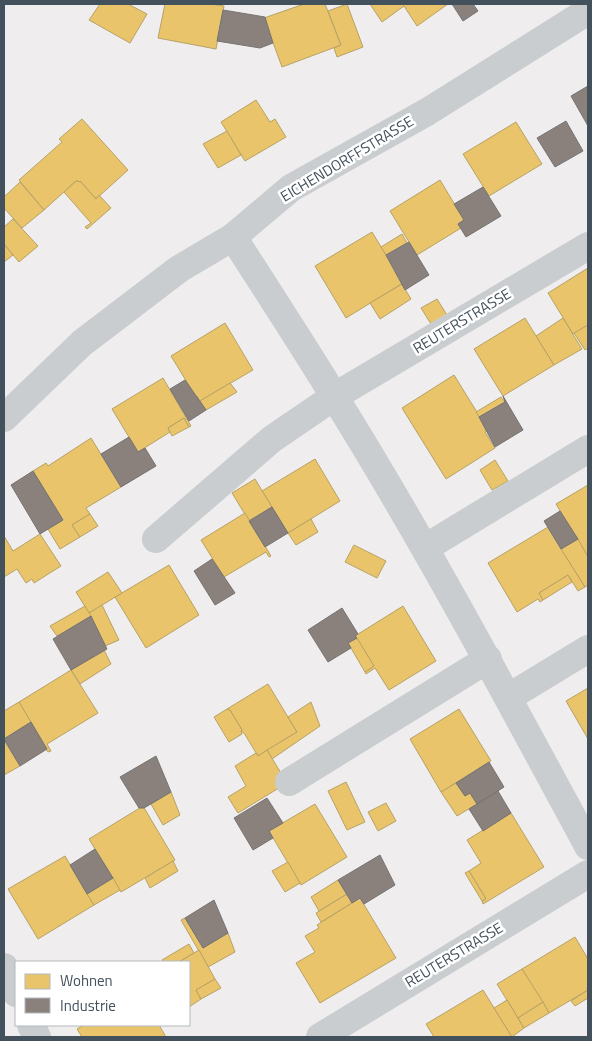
<svg xmlns="http://www.w3.org/2000/svg" width="592" height="1041" font-family="'Titillium Web',sans-serif">
  <style>
    .homes { fill: #e9c46a; stroke: #b7a266 }
    .industry { fill: #8a817c; stroke: #757372 }
    .lines { fill: none; stroke-linecap: round; stroke-linejoin: round }
    .minor { stroke: #c9cdcf; stroke-width: 28 }
    .labels { text-anchor: middle; stroke-width: 5; stroke-linejoin: round; paint-order: stroke }
    .street-label { font-size: 15px; fill: #43515c; stroke: #fff }
  </style>
  <rect width="100%" height="100%" fill="#efeded"/>
  <!-- homes -->
  <g class="homes">
    <polygon points="100,4 128,4 147,14 130,43 89,20"/>
    <polygon points="165,4 210,4 224,6 216,49 158,38"/>
    <polygon points="304,4 325,4 341,45 282,67 264,18"/>
    <polygon points="347,4 363,47 337,57 334,48 341,45 328,11"/>
    <polygon points="370,4 448,4 417,26 404,6 382,22"/>
    <polygon points="256,100 270,122 275,119 286,137 245,161 221,122"/>
    <polygon points="82,119 128,170 96,199 81,182 76,181 44,210 19,180 62,142 59,139"/>
    <polygon points="516,122 542,164 489,196 463,154"/>
    <polygon points="227,131 241,155 218,168 203,144"/>
    <polygon points="440,180 464,220 458,224 461,228 417,255 390,211"/>
    <polygon points="76,181 81,182 96,199 99,195 111,208 87,229 85,227 91,223 64,192"/>
    <polygon points="20,182 44,210 22,228 4,208 4,197"/>
    <polygon points="13,219 38,246 19,262 4,244 4,227"/>
    <polygon points="372,232 403,283 346,318 315,266"/>
    <polygon points="402,234 407,243 386,255 381,247"/>
    <polygon points="4,244 13,255 4,262"/>
    <polygon points="588,268 588,325 573,334 548,293"/>
    <polygon points="402,284 411,299 380,319 370,303"/>
    <polygon points="437,299 447,315 431,324 421,308"/>
    <polygon points="525,318 554,365 503,396 474,349"/>
    <polygon points="563,318 582,349 554,365 536,336"/>
    <polygon points="225,323 253,370 200,401 197,396 196,397 171,356"/>
    <polygon points="588,325 588,348 585,350 574,333"/>
    <polygon points="454,375 488,430 485,432 495,448 446,479 402,408"/>
    <polygon points="163,378 191,426 189,427 184,418 168,428 170,432 138,452 112,409"/>
    <polygon points="230,383 237,392 206,410 200,401"/>
    <polygon points="501,397 505,402 479,417 476,412"/>
    <polygon points="184,418 189,427 172,436 168,428"/>
    <polygon points="91,438 121,487 86,508 90,514 72,525 80,537 60,549 48,529 63,520 33,471 46,463 48,466"/>
    <polygon points="315,459 340,501 288,533 262,491"/>
    <polygon points="495,460 508,481 492,490 480,470"/>
    <polygon points="255,479 272,507 249,521 232,493"/>
    <polygon points="588,485 588,557 556,504"/>
    <polygon points="245,513 271,556 269,557 266,552 224,577 201,540"/>
    <polygon points="90,514 98,526 80,537 72,525"/>
    <polygon points="311,519 318,532 296,545 288,533"/>
    <polygon points="548,527 585,587 578,591 568,575 539,593 543,600 540,602 538,599 517,612 488,563"/>
    <polygon points="40,534 61,566 34,583 32,579 26,583 17,569 4,577 4,536 13,551"/>
    <polygon points="578,539 588,557 588,585 585,587 561,549"/>
    <polygon points="354,545 386,561 377,578 345,562"/>
    <polygon points="169,565 199,615 146,648 115,597"/>
    <polygon points="108,572 122,593 89,613 76,592"/>
    <polygon points="568,575 572,582 543,600 539,593"/>
    <polygon points="102,605 119,640 105,646 89,613"/>
    <polygon points="85,606 91,616 57,636 50,626"/>
    <polygon points="403,606 436,661 389,690 375,668 366,674 365,672 374,666 355,636"/>
    <polygon points="357,638 374,666 365,672 348,643"/>
    <polygon points="104,650 111,664 80,684 71,670"/>
    <polygon points="71,670 98,713 47,744 51,751 48,752 19,702"/>
    <polygon points="268,684 297,732 258,756 244,733 241,731 242,730 230,710 227,709"/>
    <polygon points="588,688 588,739 566,701"/>
    <polygon points="19,702 31,722 4,739 4,711"/>
    <polygon points="311,702 320,726 272,759 267,750 297,732 288,717"/>
    <polygon points="227,709 230,710 242,730 241,731 242,734 229,742 214,717"/>
    <polygon points="459,709 491,761 441,792 410,739"/>
    <polygon points="4,740 20,766 4,775"/>
    <polygon points="267,750 287,783 238,813 228,797 246,786 235,766 256,753 258,756"/>
    <polygon points="346,782 365,822 347,830 328,791"/>
    <polygon points="456,783 465,796 470,793 477,804 457,816 441,792"/>
    <polygon points="171,792 180,815 163,825 151,804"/>
    <polygon points="386,803 396,821 378,831 368,812"/>
    <polygon points="315,804 347,857 301,885 269,831"/>
    <polygon points="143,806 175,860 121,892 89,839"/>
    <polygon points="511,813 544,867 483,904 482,901 486,899 469,871 481,863 467,840"/>
    <polygon points="65,856 94,905 38,939 8,889"/>
    <polygon points="173,861 178,871 150,888 145,878"/>
    <polygon points="288,862 300,883 285,892 272,871"/>
    <polygon points="469,871 486,899 482,901 465,873"/>
    <polygon points="113,878 120,890 94,905 87,894"/>
    <polygon points="338,880 347,894 319,911 311,897"/>
    <polygon points="347,894 352,903 321,922 316,913"/>
    <polygon points="360,898 396,958 320,1003 296,963 315,952 305,936 319,928 317,925"/>
    <polygon points="185,918 203,948 228,933 235,952 208,967 181,920"/>
    <polygon points="575,937 588,959 588,990 549,1013 522,969"/>
    <polygon points="189,944 194,953 179,962 164,962 162,960"/>
    <polygon points="199,950 215,979 196,990 201,999 189,1007 189,962 179,962"/>
    <polygon points="522,969 543,1002 518,1018 497,984"/>
    <polygon points="215,979 221,988 201,999 196,990"/>
    <polygon points="483,990 512,1037 434,1037 426,1024"/>
    <polygon points="588,990 588,998 575,1006 571,1001"/>
    <polygon points="507,1000 524,1028 512,1037 494,1008"/>
    <polygon points="543,1002 549,1013 524,1028 518,1018"/>
    <polygon points="84,1025 159,1025 166,1037 82,1037 77,1029"/>
  </g>
  <!-- industry -->
  <g class="industry">
    <polygon points="452,4 473,4 478,11 463,21"/>
    <polygon points="223,10 265,17 273,43 260,48 217,41"/>
    <polygon points="588,86 588,126 571,96"/>
    <polygon points="566,121 583,151 555,167 537,138"/>
    <polygon points="483,187 501,216 466,237 458,224 464,220 454,204"/>
    <polygon points="409,242 429,275 405,290 386,255"/>
    <polygon points="185,380 206,410 189,421 170,389"/>
    <polygon points="503,396 523,430 495,447 479,417 505,402"/>
    <polygon points="129,437 138,452 145,448 156,466 121,487 101,454"/>
    <polygon points="33,471 63,520 40,534 11,485"/>
    <polygon points="272,507 288,533 265,547 249,521"/>
    <polygon points="560,511 578,539 561,549 544,521"/>
    <polygon points="212,559 235,593 215,605 194,571"/>
    <polygon points="342,608 358,634 355,636 357,638 348,643 351,648 328,662 308,630"/>
    <polygon points="91,616 107,649 71,670 53,639"/>
    <polygon points="31,722 47,749 20,766 4,739"/>
    <polygon points="156,756 171,792 144,808 139,808 120,777"/>
    <polygon points="489,762 504,787 477,804 470,793 465,796 456,783"/>
    <polygon points="498,791 511,813 483,831 469,809"/>
    <polygon points="267,798 283,823 269,831 273,838 253,850 234,818"/>
    <polygon points="95,849 113,878 87,894 70,865"/>
    <polygon points="380,855 395,885 364,904 360,898 352,903 338,880"/>
    <polygon points="214,900 228,933 203,948 185,918"/>
  </g>
  <g class="lines">
    <!-- minor -->
    <g class="minor">
      <path d="M233 237C267 290 301 342 334 396 425 542 506 694 588 846"/>
      <polyline points="4,418 82,343 179,269 233,237 291,188 427,112 588,11"/>
      <polyline points="156,539 272,439 335,396 588,246"/>
      <polyline points="425,548 588,449"/>
      <polyline points="509,697 588,649"/>
      <polyline points="289,782 488,659"/>
      <polyline points="4,967 16,993"/>
      <polyline points="31,1025 37,1037"/>
      <polyline points="320,1037 588,874"/>
    </g>
  </g>
  <g class="labels">
    <!-- street labels -->
    <g class="street-label">
      <text transform="translate(347 159) rotate(-31)" y="5">EICHENDORFFSTRASSE</text>
      <text transform="translate(462 321) rotate(-31)" y="5">REUTERSTRASSE</text>
      <text transform="translate(454 955) rotate(-31)" y="5">REUTERSTRASSE</text>
    </g>
  </g>
  <!-- border -->
  <rect width="592" height="1041" fill="none" stroke="#43515c" stroke-width="10"/>
  <!-- legend -->
  <rect x="15" y="961" width="175" height="65" fill="#ffffff" stroke="#b4b9be"/>
  <rect x="25" y="974" width="25" height="15" fill="#e9c46a" stroke="#b4b9be"/>
  <text x="60" y="986" font-size="15" fill="#43515c">Wohnen</text>
  <rect x="25" y="998" width="25" height="15" fill="#8a817c" stroke="#b4b9be"/>
  <text x="60" y="1011" font-size="15" fill="#43515c">Industrie</text>
</svg>
